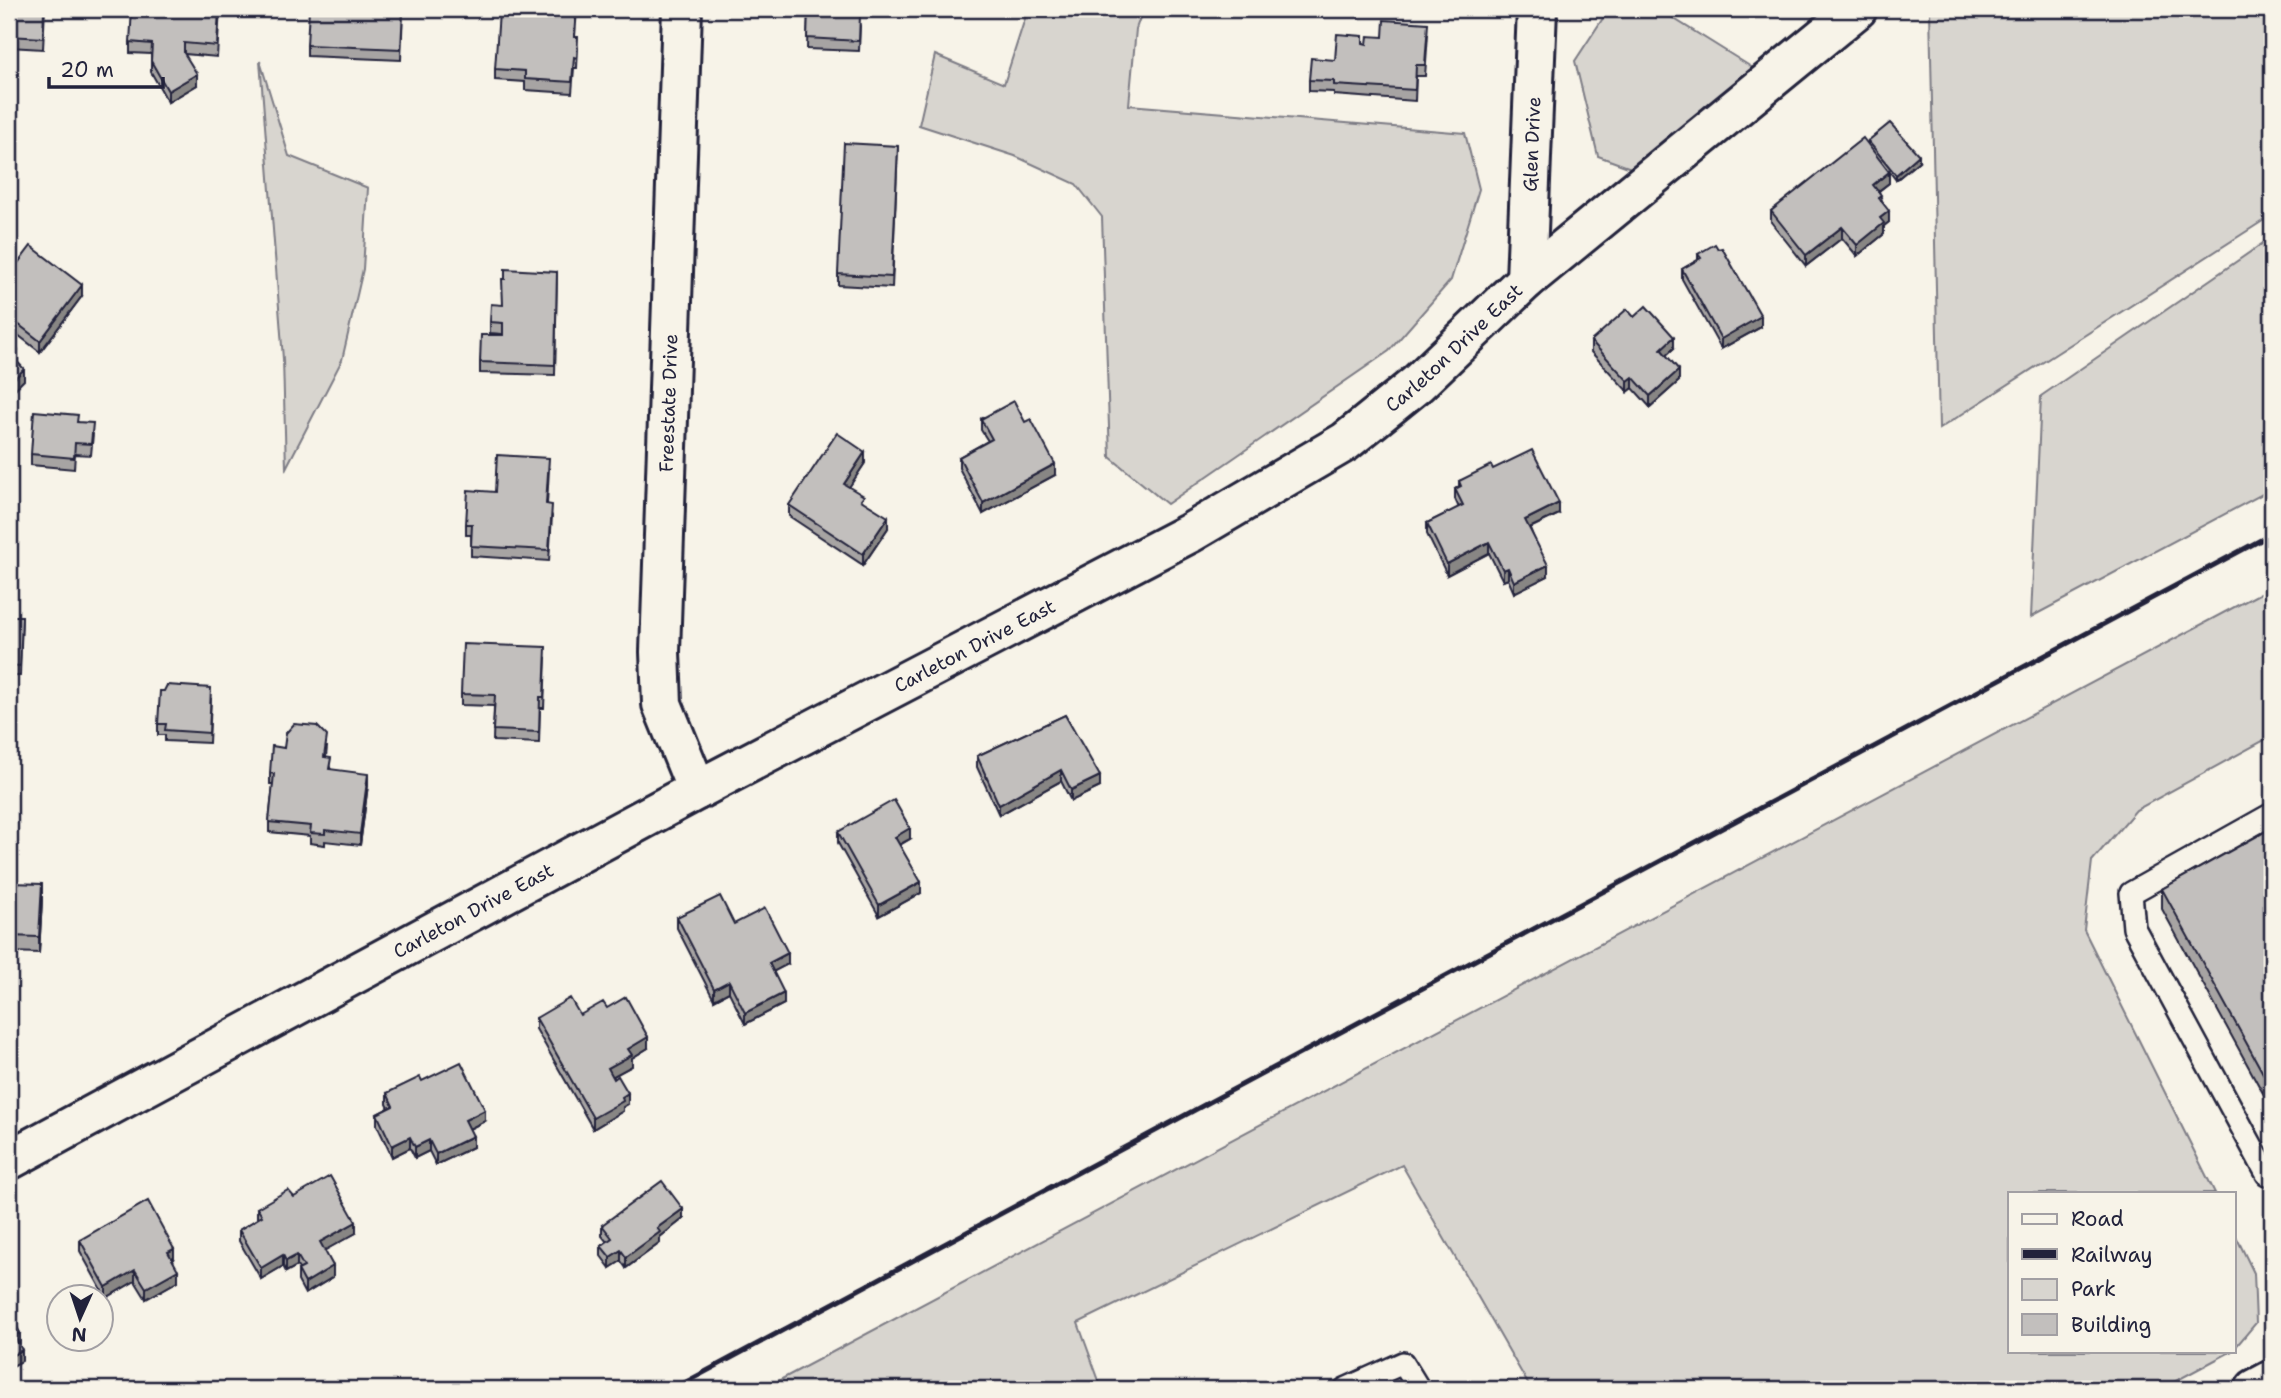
<svg xmlns="http://www.w3.org/2000/svg" width="2281" height="1398" font-family="'Shantell Sans',sans-serif">
  <style>
    .green { fill: #d8d5cf; stroke: #7d7c85; stroke-width: 2 }
    .lines { fill: none; stroke-linecap: round; stroke-linejoin: round }
    .lane-casing { stroke: #22223b; stroke-width: 26 }
    .street-casing { stroke: #22223b; stroke-width: 44 }
    .lane { stroke: #f7f3e8; stroke-width: 21 }
    .street { stroke: #f7f3e8; stroke-width: 38 }
    .rail { stroke: #22223b; stroke-width: 5 }
    .wall { fill: #a7a4a3; stroke: #22223b; stroke-width: 2 }
    .shaded-wall { fill: #888684; stroke: #22223b; stroke-width: 2 }
    .building { fill: #c2bfbd; stroke: #22223b; stroke-width: 2 }
    .labels { text-anchor: middle; stroke-width: 5; stroke-linejoin: round; paint-order: stroke }
    .street-label { font-size: 19px; fill: #22223b; stroke: #f7f3e8 }
  </style>
  <rect width="100%" height="100%" fill="#f7f3e8"/>
  <filter id="ink" filterUnits="userSpaceOnUse"><feTurbulence type="fractalNoise" baseFrequency=".0143" numOctaves="2"/><feDisplacementMap in="SourceGraphic" scale="14" xChannelSelector="R" yChannelSelector="G"/><feConvolveMatrix kernelMatrix="1 2 1 2 8 2 1 2 1" color-interpolation-filters="sRGB"/></filter>
  <g filter="url(#ink)">
    <!-- green -->
    <g class="green">
      <polygon points="1028,9 1143,9 1136,29 1129,105 1465,133 1479,189 1451,280 1389,351 1167,504 1110,457 1102,217 1076,184 1015,156 919,125 935,55 1004,84"/>
      <polygon points="1609,9 1643,9 1671,17 1753,68 1631,168 1598,156 1575,61"/>
      <polygon points="1930,9 2272,9 2272,215 1939,429"/>
      <polygon points="260,61 289,156 368,188 363,269 342,360 286,468 283,359"/>
      <polygon points="2272,237 2272,489 2031,617 2041,396"/>
      <polygon points="2272,587 2272,736 2136,810 2092,861 2084,930 2215,1193 2010,1193 2010,1351 2232,1351 2161,1389 1531,1389 1402,1165 1078,1323 1102,1389 763,1389"/>
      <polygon points="2234,1232 2254,1273 2256,1323 2234,1349"/>
    </g>
    <g class="lines">
      <!-- lane casing -->
      <g class="lane-casing">
        <g id="lane">
          <polyline points="2267,1174 2134,928 2131,893 2272,814"/>
          <polyline points="1345,1389 1403,1363 1419,1389"/>
        </g>
      </g>
      <!-- street casing -->
      <g class="street-casing">
        <g id="street">
          <polyline points="682,9 660,652 662,704 697,790"/>
          <path id="s1" d="M1526 280 1537 9"/>
          <path id="s2" d="M9 1160 697 790 1190 533 1345 442 1417 384 1526 280 1857 9"/>
          <polyline points="2255,1389 2272,1380"/>
        </g>
      </g>
      <!-- lane -->
      <use href="#lane" class="lane"/>
      <!-- street -->
      <use href="#street" class="street"/>
      <!-- rail -->
      <polyline class="rail" points="673,1389 2272,534"/>
    </g>
    <!-- wall -->
    <g class="wall">
      <polygon points="9,9 45,9 43,49 9,47"/>
      <polygon points="220,9 217,57 184,54 197,85 168,102 151,72 151,54 130,53 130,42"/>
      <polygon points="403,9 401,60 307,56 307,45"/>
      <polygon points="577,9 575,37 578,48 577,68 574,68 572,93 525,90 525,82 495,80 495,69 531,14"/>
      <polygon points="800,9 856,9 856,15 860,26 859,51 807,49 808,10"/>
      <polygon points="1428,34 1425,76 1416,76 1415,101 1334,95 1334,92 1309,91 1309,80 1335,60 1363,43 1367,44 1383,37"/>
      <polygon points="1868,141 1919,161 1896,180 1889,171 1889,183 1879,191 1889,222 1884,226 1884,234 1857,256 1842,238 1806,266 1771,222 1771,211 1868,145"/>
      <polygon points="898,146 892,288 838,285 838,274"/>
      <polygon points="1718,249 1761,327 1721,349 1682,279 1682,269 1698,260 1698,254"/>
      <polygon points="557,272 555,375 480,373 480,362 503,334 490,333 490,322 503,305"/>
      <polygon points="9,275 82,296 40,352 9,328"/>
      <polygon points="1634,317 1674,348 1666,355 1679,381 1650,407 1633,388 1628,392 1591,352 1591,341"/>
      <polygon points="981,419 1055,475 983,514 959,468 959,457 988,441 981,430"/>
      <polygon points="78,422 93,434 91,455 75,454 74,469 31,465 31,454"/>
      <polygon points="865,463 849,487 888,528 863,565 789,516 789,505"/>
      <polygon points="549,469 547,504 552,516 549,561 471,556 471,535 466,535 466,524 495,492"/>
      <polygon points="1493,469 1559,514 1530,528 1548,576 1514,593 1508,579 1503,581 1489,553 1447,575 1427,534 1427,523 1459,508 1455,499 1455,489 1459,486 1459,481"/>
      <polygon points="9,616 22,616 20,676 9,676"/>
      <polygon points="546,658 544,708 540,708 539,743 493,741 494,706 461,705 461,694"/>
      <polygon points="211,699 209,743 165,741 165,735 158,735 158,724"/>
      <polygon points="1065,715 1100,787 1071,801 1061,781 999,815 977,767 977,756"/>
      <polygon points="327,747 326,757 331,770 368,785 360,845 325,841 325,845 310,843 310,836 269,832 269,822 273,784 270,784 270,773 284,748"/>
      <polygon points="2272,828 2264,1095 2162,909 2162,889"/>
      <polygon points="9,830 14,846 13,883 42,900 39,953 9,952"/>
      <polygon points="838,832 910,839 900,845 921,893 879,916 838,843"/>
      <polygon points="677,917 734,924 788,964 773,971 784,1004 745,1024 729,992 714,1000 677,928"/>
      <polygon points="607,1008 648,1048 632,1058 632,1066 613,1076 628,1104 623,1107 623,1111 593,1129 536,1029 536,1018 580,1015"/>
      <polygon points="387,1093 485,1121 469,1129 473,1147 436,1165 429,1151 415,1158 410,1148 392,1157 377,1125 377,1114 389,1108 387,1104"/>
      <polygon points="294,1197 356,1233 324,1250 333,1277 305,1294 298,1281 298,1270 299,1269 297,1266 286,1272 283,1266 261,1279 239,1241 239,1230 257,1219 257,1208"/>
      <polygon points="683,1219 660,1237 660,1243 626,1268 621,1261 610,1268 601,1256 601,1246 607,1242 602,1236 602,1225"/>
      <polygon points="80,1240 174,1259 173,1260 178,1281 146,1299 135,1281 106,1298 80,1251"/>
    </g>
    <!-- shaded-wall -->
    <g class="shaded-wall">
      <polygon points="197,74 197,85 168,102 168,91"/>
      <polygon points="1919,155 1919,161 1896,180 1896,175"/>
      <polygon points="1889,172 1889,183 1873,195 1873,185"/>
      <polygon points="1889,211 1889,222 1884,226 1884,234 1857,256 1857,245 1880,218"/>
      <polygon points="1842,227 1842,238 1806,266 1806,255"/>
      <polygon points="82,285 82,296 40,352 40,341"/>
      <polygon points="1761,316 1761,327 1721,349 1721,339"/>
      <polygon points="1674,337 1674,348 1661,360 1661,349"/>
      <polygon points="18,350 18,361 12,367 12,356"/>
      <polygon points="24,369 24,380 9,395 9,384"/>
      <polygon points="1679,370 1679,381 1650,407 1650,396"/>
      <polygon points="1633,377 1633,388 1628,392 1628,381"/>
      <polygon points="865,452 865,463 844,495 844,484"/>
      <polygon points="1055,464 1055,475 983,514 983,503"/>
      <polygon points="1559,503 1559,514 1525,530 1525,520"/>
      <polygon points="888,517 888,528 863,565 863,554"/>
      <polygon points="1489,542 1489,553 1447,575 1447,564"/>
      <polygon points="1548,565 1548,576 1514,593 1514,582"/>
      <polygon points="1508,568 1508,579 1503,581 1503,570"/>
      <polygon points="1061,770 1061,781 999,815 999,805"/>
      <polygon points="368,774 368,785 360,845 360,834"/>
      <polygon points="1100,776 1100,787 1071,801 1071,790"/>
      <polygon points="910,828 910,839 895,847 895,837"/>
      <polygon points="921,882 921,893 879,916 879,905"/>
      <polygon points="42,884 42,900 39,953 39,937"/>
      <polygon points="788,953 788,964 769,974 769,963"/>
      <polygon points="729,981 729,992 714,1000 714,989"/>
      <polygon points="784,993 784,1004 745,1024 745,1013"/>
      <polygon points="648,1037 648,1048 632,1058 632,1066 608,1079 608,1068 628,1049"/>
      <polygon points="2272,1070 2272,1090 2264,1095 2264,1075"/>
      <polygon points="628,1093 628,1104 623,1107 623,1111 593,1129 593,1118"/>
      <polygon points="485,1110 485,1121 465,1131 465,1120"/>
      <polygon points="473,1136 473,1147 436,1165 436,1154"/>
      <polygon points="410,1137 410,1148 392,1157 392,1146"/>
      <polygon points="429,1140 429,1151 415,1158 415,1147"/>
      <polygon points="683,1209 683,1219 660,1237 660,1243 626,1268 626,1257 657,1228"/>
      <polygon points="356,1222 356,1233 320,1253 320,1242"/>
      <polygon points="174,1249 174,1259 168,1263 168,1252"/>
      <polygon points="621,1250 621,1261 610,1268 610,1257"/>
      <polygon points="283,1255 283,1266 261,1279 261,1268"/>
      <polygon points="297,1255 297,1266 286,1272 286,1261"/>
      <polygon points="333,1266 333,1277 305,1294 305,1283"/>
      <polygon points="135,1270 135,1281 106,1298 106,1287"/>
      <polygon points="178,1270 178,1281 146,1299 146,1288"/>
      <polygon points="20,1333 20,1344 14,1346 14,1335"/>
      <polygon points="22,1350 22,1361 9,1368 9,1357"/>
    </g>
    <!-- building -->
    <g class="building">
      <polygon points="9,9 44,9 43,38 9,36"/>
      <polygon points="132,9 219,9 217,46 184,43 184,53 197,74 168,91 151,61 152,44 130,42"/>
      <polygon points="309,9 403,9 401,49 307,45"/>
      <polygon points="531,9 576,9 574,37 578,37 577,58 574,57 572,82 525,79 525,71 495,69 499,12 531,14"/>
      <polygon points="808,9 856,9 855,15 860,15 859,41 807,38"/>
      <polygon points="1384,20 1428,23 1425,65 1416,65 1415,90 1334,85 1334,81 1309,80 1311,58 1335,60 1337,34 1363,36 1363,43 1367,44 1368,36 1383,37"/>
      <polygon points="1890,123 1919,155 1896,175 1868,141"/>
      <polygon points="1863,138 1889,172 1873,185 1881,195 1878,197 1889,211 1880,218 1884,223 1857,245 1842,227 1806,255 1771,211"/>
      <polygon points="844,143 898,146 892,277 838,274"/>
      <polygon points="1715,244 1718,249 1722,248 1761,316 1721,339 1682,269 1701,258 1698,254"/>
      <polygon points="31,246 82,285 40,341 9,317 9,275"/>
      <polygon points="505,269 557,272 555,365 480,362 481,335 503,335 503,323 490,322 491,304 503,305 502,279 505,279"/>
      <polygon points="1646,306 1674,337 1661,349 1679,370 1650,396 1633,377 1628,381 1591,341 1627,309 1634,317"/>
      <polygon points="9,341 18,350 12,356 24,369 9,384"/>
      <polygon points="1014,401 1025,422 1031,419 1055,464 983,503 959,457 992,439 981,419"/>
      <polygon points="34,411 78,415 77,422 93,423 91,444 75,443 74,458 31,454"/>
      <polygon points="837,433 865,452 844,484 864,496 861,500 888,517 863,554 789,505"/>
      <polygon points="1532,450 1559,503 1525,520 1548,565 1514,582 1508,568 1503,570 1489,542 1447,564 1427,523 1463,505 1455,489 1461,486 1459,481 1491,465 1493,469"/>
      <polygon points="497,455 549,458 546,504 552,505 549,550 471,546 472,524 466,524 468,490 495,492"/>
      <polygon points="9,616 22,616 20,666 9,665"/>
      <polygon points="463,644 546,647 544,697 540,697 539,732 493,730 495,695 461,694"/>
      <polygon points="167,685 211,688 209,733 165,730 166,724 158,724 160,691 164,691"/>
      <polygon points="1065,715 1100,776 1071,790 1061,770 999,805 977,756"/>
      <polygon points="294,724 317,726 327,736 324,757 331,758 329,769 368,774 360,834 325,830 325,834 310,833 311,826 269,822 274,774 270,773 272,746 284,748 286,733"/>
      <polygon points="894,800 910,828 895,837 921,882 879,905 838,832"/>
      <polygon points="2272,828 2272,1070 2264,1075 2162,889"/>
      <polygon points="9,830 14,830 12,883 42,884 39,937 9,936"/>
      <polygon points="720,896 734,924 765,908 788,953 769,963 784,993 745,1013 729,981 714,989 677,917"/>
      <polygon points="626,997 648,1037 628,1049 632,1055 608,1068 614,1079 618,1076 628,1093 622,1097 623,1101 593,1118 536,1018 570,998 580,1015 603,1002 607,1008"/>
      <polygon points="461,1062 485,1110 465,1120 473,1136 436,1154 429,1140 415,1147 410,1137 392,1146 377,1114 393,1106 387,1093 420,1077 422,1081"/>
      <polygon points="330,1176 356,1222 320,1242 333,1266 305,1283 298,1270 304,1267 297,1255 286,1261 283,1255 261,1268 239,1230 262,1216 257,1208 288,1190 294,1197"/>
      <polygon points="662,1181 683,1209 657,1228 660,1232 626,1257 621,1250 610,1257 601,1246 612,1238 602,1225"/>
      <polygon points="148,1201 174,1249 168,1252 178,1270 146,1288 135,1270 106,1287 80,1240"/>
      <polygon points="9,1311 20,1333 14,1335 22,1350 9,1357"/>
    </g>
  </g>
  <g class="labels">
    <!-- street labels -->
    <g class="street-label">
      <text dy="7" stroke="none"><textPath href="#s1" startOffset="136">Glen Drive</textPath></text>
      <text dy="7" stroke="none"><textPath href="#s2" startOffset="1661">Carleton Drive East</textPath></text>
      <text transform="translate(668 403) rotate(-88)" y="7">Freestate Drive</text>
      <text dy="7" stroke="none"><textPath href="#s2" startOffset="1094">Carleton Drive East</textPath></text>
      <text dy="7" stroke="none"><textPath href="#s2" startOffset="527">Carleton Drive East</textPath></text>
    </g>
  </g>
  <!-- margin -->
  <rect width="2281" height="1398" fill="none" stroke="#f7f3e8" stroke-width="35"/>
  <rect x="18" y="18" width="2246" height="1363" fill="none" stroke="#22223b" stroke-width="2.5" filter="url(#ink)"/>
  <!-- legend -->
  <rect x="2008" y="1192" width="228" height="161" fill="#f7f3e8" stroke="#a29fa3" stroke-width="2"/>
  <rect x="2022" y="1214" width="35" height="10" fill="#f7f3e8" stroke="#a29fa3" stroke-width="2"/>
  <text x="2071" y="1226" font-size="21" fill="#22223b">Road</text>
  <rect x="2022" y="1249" width="35" height="10" fill="#22223b" stroke="#a29fa3" stroke-width="2"/>
  <text x="2071" y="1262" font-size="21" fill="#22223b">Railway</text>
  <rect x="2022" y="1279" width="35" height="21" fill="#d8d5cf" stroke="#a29fa3" stroke-width="2"/>
  <text x="2071" y="1296" font-size="21" fill="#22223b">Park</text>
  <rect x="2022" y="1314" width="35" height="21" fill="#c2bfbd" stroke="#a29fa3" stroke-width="2"/>
  <text x="2071" y="1332" font-size="21" fill="#22223b">Building</text>
  <!-- north arrow -->
  <g transform="translate(80 1318) rotate(183)"><circle r="33" fill="#f7f3e8" stroke="#a29fa3" stroke-width="2"/>
  <path d="M0-5L12 26L0 18L-12 26Z" fill="#22223b"/>
  <text y="-10" font-size="19" font-weight="bold" text-anchor="middle" fill="#22223b">N</text>
  </g>
  <!-- scale -->
  <path d="M49 77v10h114v-10" fill="none" stroke="#22223b" stroke-width="3.5"/>
  <text x="60" y="77" font-size="21" fill="#22223b" stroke="#f7f3e8" stroke-width="5" paint-order="stroke">20 m</text>
</svg>
